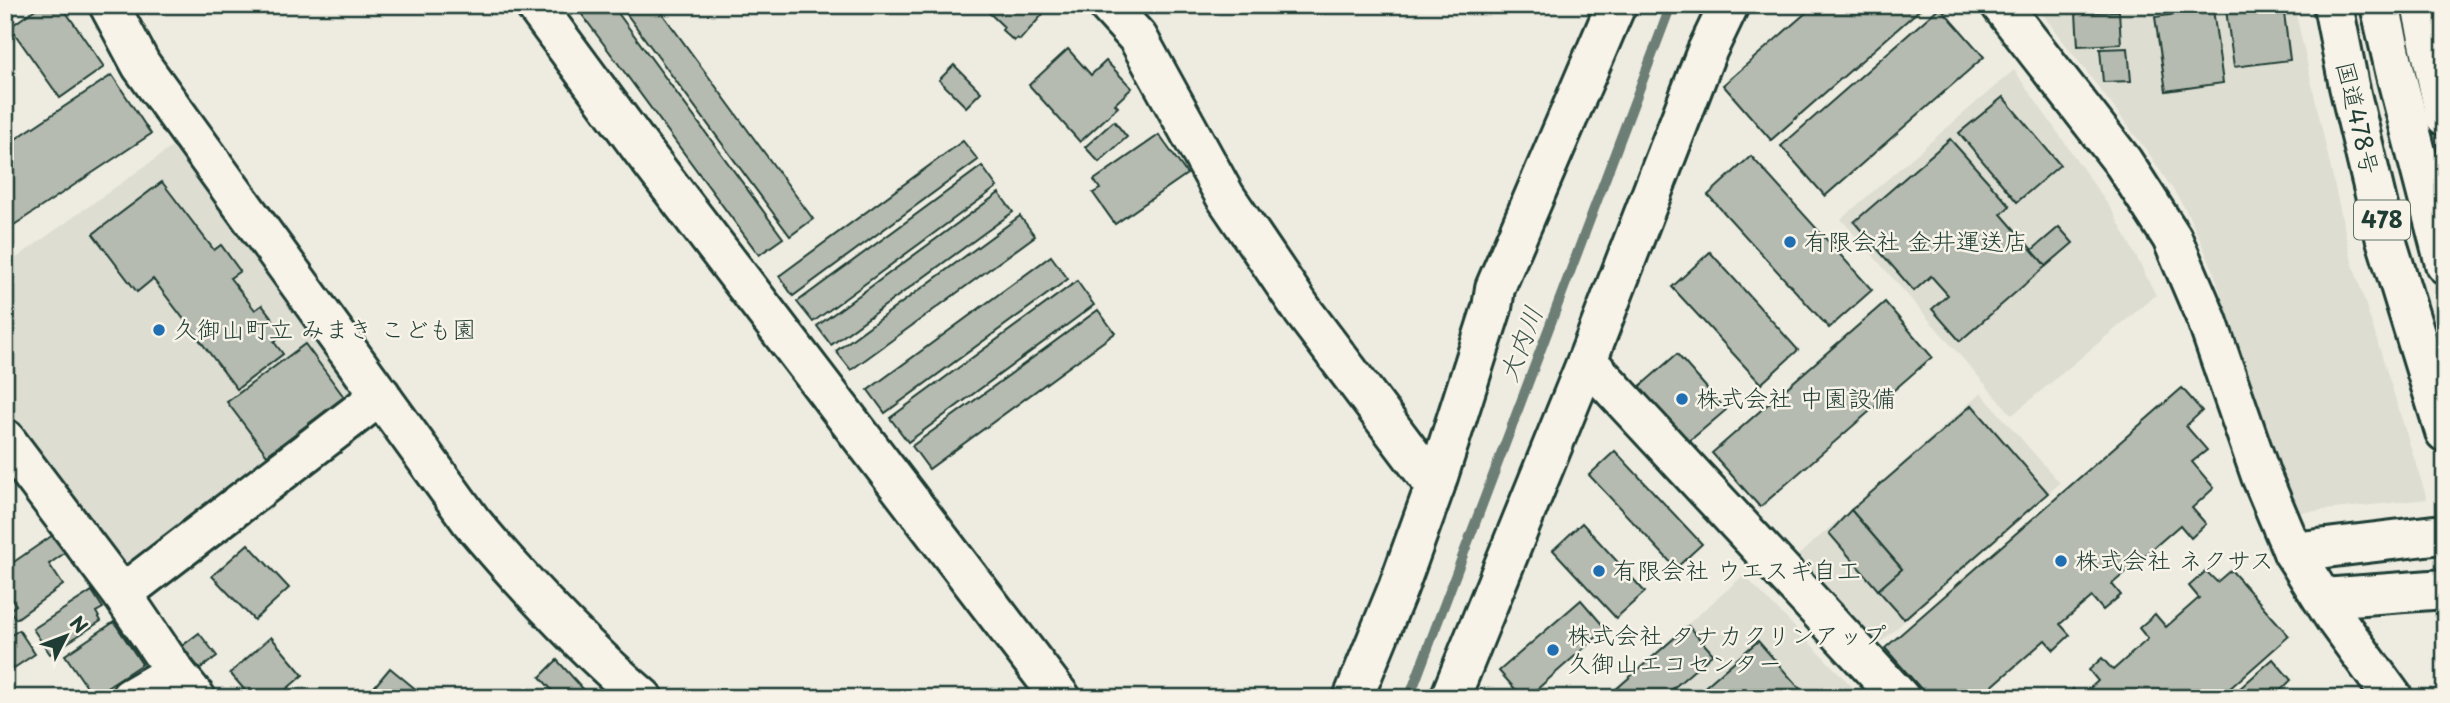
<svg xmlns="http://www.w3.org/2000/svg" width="2450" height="703" font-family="'Playpen Sans','Klee One',sans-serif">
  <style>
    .built { fill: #ddddd2 }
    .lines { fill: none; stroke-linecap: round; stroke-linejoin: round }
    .stream { stroke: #6c7e74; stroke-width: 10 }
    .building { fill: #b5bbb0; stroke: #1f3d34; stroke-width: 2 }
    .minor-casing { stroke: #1f3d34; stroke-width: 44 }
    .highway-casing { stroke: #1f3d34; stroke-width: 44 }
    .minor { stroke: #f7f3e8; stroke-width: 38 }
    .highway { stroke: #f7f3e8; stroke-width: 38 }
    .poi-dot { fill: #1f6fb2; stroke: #f7f3e8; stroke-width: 2.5 }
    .labels { text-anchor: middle; stroke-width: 5; stroke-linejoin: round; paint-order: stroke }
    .shield { fill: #f7f3e8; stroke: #60746a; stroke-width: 2 }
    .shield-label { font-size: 23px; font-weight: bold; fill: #1f3d34 }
    .street-label { font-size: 24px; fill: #1f3d34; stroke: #f7f3e8 }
    .poi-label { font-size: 24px; fill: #1f3d34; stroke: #f7f3e8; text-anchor: start }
    .water-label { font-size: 26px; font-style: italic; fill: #3f584f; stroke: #f7f3e8 }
  </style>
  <rect width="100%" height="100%" fill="#eeece1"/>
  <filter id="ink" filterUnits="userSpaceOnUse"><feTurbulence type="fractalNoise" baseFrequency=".0143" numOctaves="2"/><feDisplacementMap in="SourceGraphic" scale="14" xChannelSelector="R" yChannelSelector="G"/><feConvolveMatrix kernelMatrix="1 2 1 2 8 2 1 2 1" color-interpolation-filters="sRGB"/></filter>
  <g filter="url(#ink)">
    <!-- built -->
    <g class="built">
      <polygon points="2095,5 2294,5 2351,258 2427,499 2297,513 2278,474 2257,414 2213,269 2185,208 2147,151 2040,11"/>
      <polygon points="2014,70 2113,212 2156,295 2012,415 1841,219"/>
      <polygon points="176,144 362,395 125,583 5,420 5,266"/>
      <polygon points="1981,393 2060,483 1871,651 1792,561"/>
      <polygon points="1744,575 1863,698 1603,698"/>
    </g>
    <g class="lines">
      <!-- stream -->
      <polyline class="stream" points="1409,698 1671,5"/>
    </g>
    <!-- building -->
    <g class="building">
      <polygon points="41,5 61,5 104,67 60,98 10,27"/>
      <polygon points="575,5 612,5 783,238 759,255"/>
      <polygon points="620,5 656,5 813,219 790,236"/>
      <polygon points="981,5 1051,5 1020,40 1017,38 1014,41 1002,30 1004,27"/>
      <polygon points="1815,5 1925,5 1771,140 1723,85"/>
      <polygon points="2266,5 2283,5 2290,60 2234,67 2226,10"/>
      <polygon points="1940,7 1984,57 1825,196 1781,146"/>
      <polygon points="2213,9 2223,83 2166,91 2155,17"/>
      <polygon points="2119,11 2121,44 2078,46 2076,13"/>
      <polygon points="2128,48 2131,81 2103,82 2100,49"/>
      <polygon points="1068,49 1091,75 1106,61 1132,88 1115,104 1118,107 1080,142 1029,85"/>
      <polygon points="954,65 981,92 966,107 939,80"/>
      <polygon points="112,75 151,134 5,231 5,146"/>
      <polygon points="2003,97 2060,165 2017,202 1959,133"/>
      <polygon points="1114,121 1127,137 1099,162 1085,147"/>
      <polygon points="1159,135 1187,174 1115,224 1093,193 1100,189 1094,180"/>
      <polygon points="1950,139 2010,206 2001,214 2046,266 1960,341 1932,309 1948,295 1931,276 1914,291 1854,222"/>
      <polygon points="963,141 978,160 793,296 779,276"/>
      <polygon points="1751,156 1872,290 1829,328 1708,195"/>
      <polygon points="982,166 997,187 813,322 797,302"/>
      <polygon points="162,182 214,250 221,245 240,271 230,278 255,310 262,305 284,334 274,342 283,354 237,389 153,279 137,292 93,234"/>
      <polygon points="999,193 1013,212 831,345 817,326"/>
      <polygon points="1020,216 1035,236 851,370 836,351"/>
      <polygon points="2059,227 2073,243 2046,266 2032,250"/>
      <polygon points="1710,252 1798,350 1761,384 1672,287"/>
      <polygon points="1051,256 1068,279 885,413 868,390"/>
      <polygon points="1077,281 1094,305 908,442 890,418"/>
      <polygon points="1885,302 1932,357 1760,507 1712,453"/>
      <polygon points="1098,310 1115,333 929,469 912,446"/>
      <polygon points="305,344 344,397 267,455 227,402"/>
      <polygon points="1677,354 1726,410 1687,443 1639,387"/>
      <polygon points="2182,388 2202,411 2186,426 2207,450 2192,462 2214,488 2192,508 2206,524 2191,538 2180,525 2112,584 2121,595 2103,610 2092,597 2060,624 2070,635 2054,650 2045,640 1981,696 1982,698 1929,698 1885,648"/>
      <polygon points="1972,405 2048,493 1904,619 1878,590 1902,569 1851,510"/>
      <polygon points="1615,451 1702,544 1676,568 1589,475"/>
      <polygon points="1851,510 1902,569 1878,590 1829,533"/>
      <polygon points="1582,523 1645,592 1616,618 1553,550"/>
      <polygon points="53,535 66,552 49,564 63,585 16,619 9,610 16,605 5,590 5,568"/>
      <polygon points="248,544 289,588 254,620 212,576"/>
      <polygon points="2231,570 2289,636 2219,698 2063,698 2073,689 2080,697 2098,681 2089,670 2102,658 2113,670 2148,639 2139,628 2155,614 2166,627 2199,598 2189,586 2206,571 2217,582"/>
      <polygon points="92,591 103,608 96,612 101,621 50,654 33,629"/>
      <polygon points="1581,600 1606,629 1527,698 1523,698 1499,671"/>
      <polygon points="114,622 142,664 93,696 65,655"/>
      <polygon points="1688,626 1713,654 1662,698 1606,698"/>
      <polygon points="19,630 35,654 5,674 5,639"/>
      <polygon points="199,633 217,656 200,669 182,646"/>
      <polygon points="271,637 303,675 276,698 260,698 254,690 249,695 230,673"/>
      <polygon points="1758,641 1808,698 1692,698"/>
      <polygon points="2273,659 2291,680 2273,698 2229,698"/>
      <polygon points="557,660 585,691 577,698 559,698 540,677"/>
      <polygon points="390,668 424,696 423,698 365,698"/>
    </g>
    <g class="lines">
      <!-- minor casing -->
      <g class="minor-casing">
        <g id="minor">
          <path d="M109 5 141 65 471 521C523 583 581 645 643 698"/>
          <polyline points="535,5 642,150 1061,698"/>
          <polyline points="1108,5 1138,38 1225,196 1303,311 1435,486"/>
          <polyline points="2001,5 2123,162 2172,238 2207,320 2261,476 2293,552 2334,617 2393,698"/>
          <polyline points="1587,361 1900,698"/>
          <polyline points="5,439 122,594 175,672 196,698"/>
          <polyline points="2293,552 2434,535"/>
          <polyline points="122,594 381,395"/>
          <polyline points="2323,598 2445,589"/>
          <polyline points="130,698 175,672"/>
          <polyline points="1353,698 1398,588 1435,486 1492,308 1495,288 1616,5"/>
          <polyline points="1450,698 1587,361 1706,53 1729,5"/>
        </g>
      </g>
      <!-- highway casing -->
      <g class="highway-casing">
        <g id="highway">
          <polyline points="2333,5 2349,86 2385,236 2445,432"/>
          <polyline points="2380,5 2396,75 2445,264"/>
          <polyline points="2421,5 2445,116"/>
        </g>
      </g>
      <!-- minor -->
      <use href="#minor" class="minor"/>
      <!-- highway -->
      <use href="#highway" class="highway"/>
    </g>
  </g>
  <!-- markers -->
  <g class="poi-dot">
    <circle cx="1790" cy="242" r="7"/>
    <circle cx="159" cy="330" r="7"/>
    <circle cx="1682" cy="399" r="7"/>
    <circle cx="2061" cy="561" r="7"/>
    <circle cx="1599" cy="571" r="7"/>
    <circle cx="1553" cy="650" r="7"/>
  </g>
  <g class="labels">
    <!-- shield labels -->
    <rect class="shield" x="2354" y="200.5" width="56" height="39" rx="5"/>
    <g class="shield-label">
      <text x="2382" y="228">478</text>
    </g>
    <!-- street labels -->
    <g class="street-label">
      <text transform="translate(2357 118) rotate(77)" y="8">国道478号</text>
    </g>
    <!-- poi labels -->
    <g class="poi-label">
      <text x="1804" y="250">有限会社 金井運送店</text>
      <text x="173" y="338">久御山町立 みまき こども園</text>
      <text x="1696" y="407">株式会社 中園設備</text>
      <text x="2075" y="569">株式会社 ネクサス</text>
      <text x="1613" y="579">有限会社 ウエスギ自工</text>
      <text x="1567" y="644">株式会社 タナカクリンアップ<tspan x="1567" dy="28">久御山エコセンター</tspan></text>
    </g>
    <!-- water labels -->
    <g class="water-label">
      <text transform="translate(1521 344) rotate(-69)" y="9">大内川</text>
    </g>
  </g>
  <!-- margin -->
  <rect width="2450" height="703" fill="none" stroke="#f7f3e8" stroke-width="28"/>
  <rect x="14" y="14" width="2422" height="675" fill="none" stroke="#1f3d34" stroke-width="2.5" filter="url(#ink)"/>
  <!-- north arrow -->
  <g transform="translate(66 636) rotate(48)" stroke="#f7f3e8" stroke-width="5" paint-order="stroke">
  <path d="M0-5L12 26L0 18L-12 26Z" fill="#1f3d34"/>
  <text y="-10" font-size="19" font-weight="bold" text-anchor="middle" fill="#1f3d34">N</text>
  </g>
</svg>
